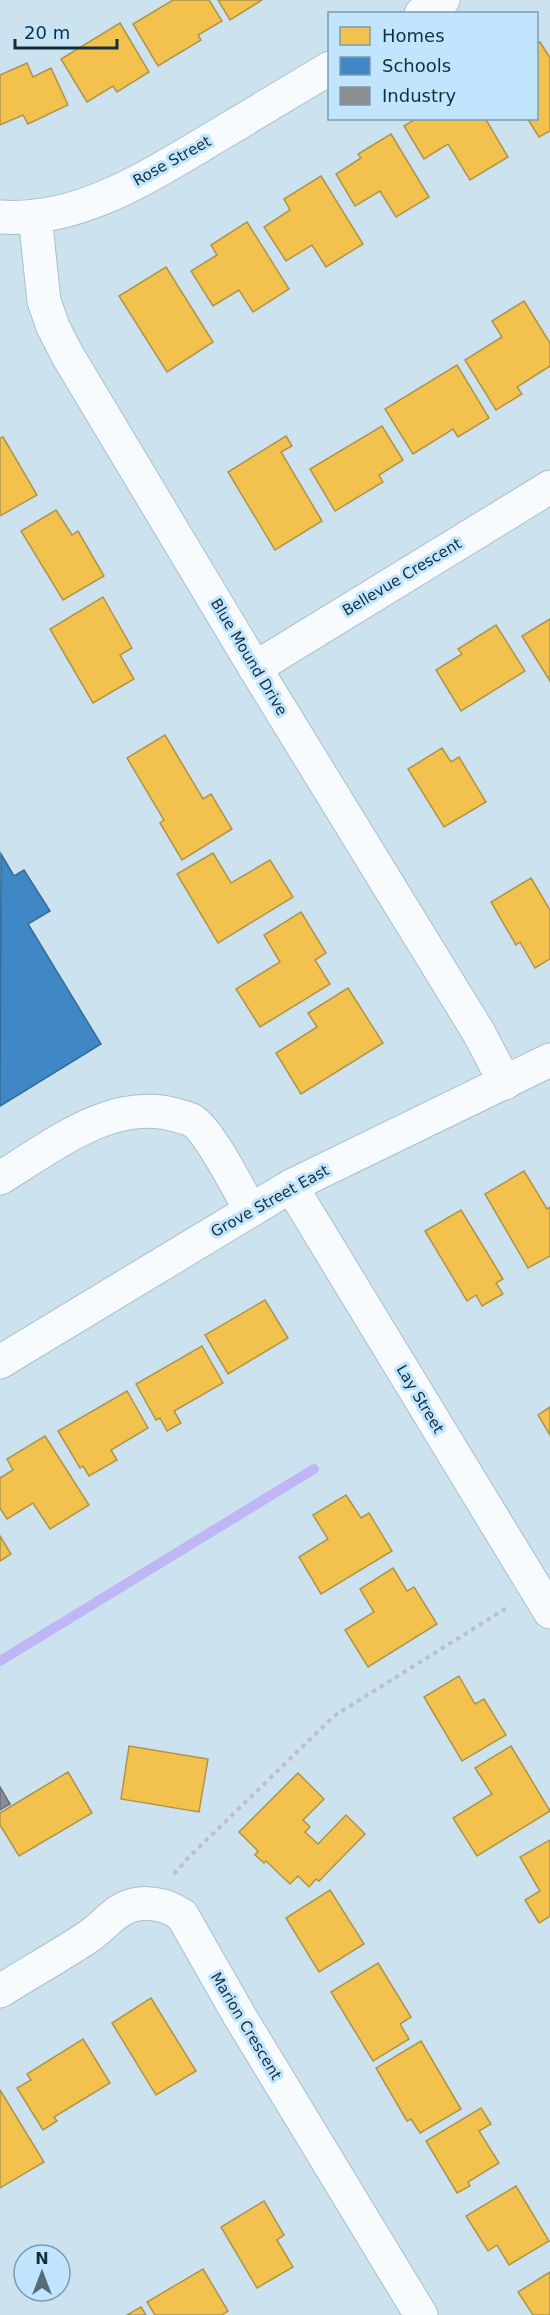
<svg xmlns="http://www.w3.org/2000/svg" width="550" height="2315" font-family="'DejaVu Sans',sans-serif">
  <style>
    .homes { fill: #f2c14e; stroke: #af9549; stroke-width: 1.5 }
    .schools { fill: #3f88c5; stroke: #326d9c; stroke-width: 1.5 }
    .industry { fill: #8d8d92; stroke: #697078; stroke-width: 1.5 }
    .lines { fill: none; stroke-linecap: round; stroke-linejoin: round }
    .stream { stroke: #bfb7f5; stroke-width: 10 }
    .minor-casing { stroke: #a9bfcc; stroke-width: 35 }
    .path { stroke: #bac2c8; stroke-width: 4; stroke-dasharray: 4.5 4.5; stroke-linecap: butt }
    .minor { stroke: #f8fbfd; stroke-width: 33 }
    .labels { text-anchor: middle; stroke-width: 6; stroke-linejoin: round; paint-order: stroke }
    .street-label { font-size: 15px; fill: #142e3c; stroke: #c0e5fc }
  </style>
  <rect width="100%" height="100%" fill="#cde2ef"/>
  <!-- homes -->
  <g class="homes">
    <polygon points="173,0 209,0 222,21 198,35 201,40 158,66 133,24"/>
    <polygon points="218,0 262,0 230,20"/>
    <polygon points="120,23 149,72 117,92 113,86 87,102 61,59"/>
    <polygon points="540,42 550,58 550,131 539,137 527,118 536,118 536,44"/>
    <polygon points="27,63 33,77 51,68 68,105 28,124 23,115 0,125 0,75"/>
    <polygon points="417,118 485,118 508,157 470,180 448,144 424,159 404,126"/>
    <polygon points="391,134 429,197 396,217 380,191 355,206 336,174 361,158 358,154"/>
    <polygon points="321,176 363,244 326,267 312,245 286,261 264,227 290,210 284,199"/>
    <polygon points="247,222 289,289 253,312 239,290 213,306 191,271 217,255 211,245"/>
    <polygon points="166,267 213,342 167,372 119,296"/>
    <polygon points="524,301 550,343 550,366 517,387 522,394 496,410 465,360 502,337 492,321"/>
    <polygon points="457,365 489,418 458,437 453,429 413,454 385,409"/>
    <polygon points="382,426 403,460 379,475 383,482 335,511 310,469"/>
    <polygon points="286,436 292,446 281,452 322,521 275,550 228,472"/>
    <polygon points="3,437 37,495 0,516 0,438"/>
    <polygon points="56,510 72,535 78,531 104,576 63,600 21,531"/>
    <polygon points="103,597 132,648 120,655 134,679 93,703 50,629"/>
    <polygon points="550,619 550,681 522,636"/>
    <polygon points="496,625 525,671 461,711 436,670 462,654 458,649"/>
    <polygon points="165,735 203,799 211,794 232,829 182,860 160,823 164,820 127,758"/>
    <polygon points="442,748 451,762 459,757 486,802 444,827 408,769"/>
    <polygon points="213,853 231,883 270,860 293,897 218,943 177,874"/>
    <polygon points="531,878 550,910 550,959 535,968 520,942 516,945 491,902"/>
    <polygon points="301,912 326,953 315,960 330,984 260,1027 236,989 280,962 264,935"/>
    <polygon points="348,988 383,1043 301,1094 276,1053 317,1027 308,1013"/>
    <polygon points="524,1171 547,1209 550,1207 550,1256 528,1268 485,1194"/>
    <polygon points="461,1210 503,1279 496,1283 503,1294 482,1306 476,1295 467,1301 425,1231"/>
    <polygon points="265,1300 288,1338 228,1374 205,1335"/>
    <polygon points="202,1346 223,1383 174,1411 181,1423 167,1431 160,1418 156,1420 136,1384"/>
    <polygon points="127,1391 148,1428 111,1450 117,1460 89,1476 83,1466 80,1468 58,1431"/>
    <polygon points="550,1407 550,1435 538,1415"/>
    <polygon points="45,1436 89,1505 50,1529 33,1503 7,1519 0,1508 0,1478 13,1470 7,1459"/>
    <polygon points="346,1495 361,1518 369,1513 392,1551 321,1594 299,1557 328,1539 313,1515"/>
    <polygon points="0,1536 11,1554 0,1561"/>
    <polygon points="393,1568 407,1591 414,1587 437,1624 368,1667 345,1630 374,1612 360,1589"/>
    <polygon points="459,1676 475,1704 484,1699 506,1735 462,1761 424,1697"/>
    <polygon points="129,1746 208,1759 199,1812 121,1799"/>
    <polygon points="511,1746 550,1811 477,1856 453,1818 492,1794 475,1768"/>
    <polygon points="68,1772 92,1813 19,1856 0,1825 0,1813"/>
    <polygon points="298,1773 324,1799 303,1820 310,1827 305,1832 318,1844 346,1815 365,1834 319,1881 316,1879 309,1887 298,1876 290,1884 266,1861 264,1863 255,1855 258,1851 239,1832"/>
    <polygon points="550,1840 550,1916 539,1923 525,1900 540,1891 520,1857"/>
    <polygon points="330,1890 364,1944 319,1972 286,1918"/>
    <polygon points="378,1963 411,2017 400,2024 409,2039 373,2061 331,1992"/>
    <polygon points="151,1998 196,2071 156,2095 112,2023"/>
    <polygon points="83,2039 110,2083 54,2117 57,2121 43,2130 17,2088 31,2080 27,2074"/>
    <polygon points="421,2041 461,2109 420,2133 411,2119 407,2121 376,2068"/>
    <polygon points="0,2090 44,2162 0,2188"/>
    <polygon points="481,2108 491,2124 479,2131 499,2163 468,2182 470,2186 457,2193 426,2141"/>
    <polygon points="516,2186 549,2241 509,2265 497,2245 488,2251 466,2216"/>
    <polygon points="264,2201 284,2235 277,2240 293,2267 257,2288 221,2227"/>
    <polygon points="203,2269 228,2311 222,2315 155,2315 147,2302"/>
    <polygon points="550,2272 550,2315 533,2315 518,2292"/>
    <polygon points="141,2307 146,2315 127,2315"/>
  </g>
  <!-- schools -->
  <polygon class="schools" points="1,854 14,876 24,870 50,911 28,924 101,1044 0,1106"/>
  <!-- industry -->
  <polygon class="industry" points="0,1787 10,1804 0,1810"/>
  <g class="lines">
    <!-- stream -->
    <polyline class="stream" points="0,1661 314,1469"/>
    <!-- minor casing -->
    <g class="minor-casing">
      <g id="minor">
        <polyline points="421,14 443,0"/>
        <polyline points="35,216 44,301 53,327 68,356 255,668 479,1033 505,1083"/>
        <path d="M0 217C79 223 151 175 215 137 253 114 291 91 330 68"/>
        <polyline points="255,668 550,487"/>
        <path d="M0 1178C52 1147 111 1097 176 1115 181 1117 189 1118 193 1121 210 1132 239 1190 250 1209"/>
        <polyline points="291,1186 550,1612"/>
        <polyline points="0,1362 291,1186 550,1060"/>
        <path d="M0 1991C29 1973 59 1956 88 1937 105 1926 116 1907 138 1904 155 1902 168 1906 182 1915L239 2015 421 2315"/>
      </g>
    </g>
    <!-- path -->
    <polyline class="path" points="174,1874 189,1857 334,1716 508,1607"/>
    <!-- minor -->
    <use href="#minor" class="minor"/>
  </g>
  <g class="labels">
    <!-- street labels -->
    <g class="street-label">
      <text transform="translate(172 161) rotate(-29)" y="5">Rose Street</text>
      <text transform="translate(402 577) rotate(-31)" y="5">Bellevue Crescent</text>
      <text transform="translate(249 657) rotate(59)" y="5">Blue Mound Drive</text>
      <text transform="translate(270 1201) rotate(-29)" y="5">Grove Street East</text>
      <text transform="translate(420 1399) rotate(59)" y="5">Lay Street</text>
      <text transform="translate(246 2026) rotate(59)" y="5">Marion Crescent</text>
    </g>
  </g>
  <!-- legend -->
  <rect x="328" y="12" width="210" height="108" fill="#c0e5fc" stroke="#7b9caf" stroke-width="1.5"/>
  <rect x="340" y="27" width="30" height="18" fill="#f2c14e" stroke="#7b9caf" stroke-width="1.5"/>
  <text x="382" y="42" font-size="18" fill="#142e3c">Homes</text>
  <rect x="340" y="57" width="30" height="18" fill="#3f88c5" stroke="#7b9caf" stroke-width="1.5"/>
  <text x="382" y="72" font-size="18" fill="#142e3c">Schools</text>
  <rect x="340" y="87" width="30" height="18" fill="#8d8d92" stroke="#7b9caf" stroke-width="1.5"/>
  <text x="382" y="102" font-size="18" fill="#142e3c">Industry</text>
  <!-- north arrow -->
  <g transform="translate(42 2273)"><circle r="28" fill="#c0e5fc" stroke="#7b9caf" stroke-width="1.5"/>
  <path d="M0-4.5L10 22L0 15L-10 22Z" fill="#556d7b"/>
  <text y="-9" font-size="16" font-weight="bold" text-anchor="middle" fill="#142e3c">N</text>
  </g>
  <!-- scale -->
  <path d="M15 39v9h102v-9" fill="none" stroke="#142e3c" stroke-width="3"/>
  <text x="24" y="39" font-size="18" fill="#142e3c" stroke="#c0e5fc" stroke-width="4.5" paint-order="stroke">20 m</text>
</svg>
